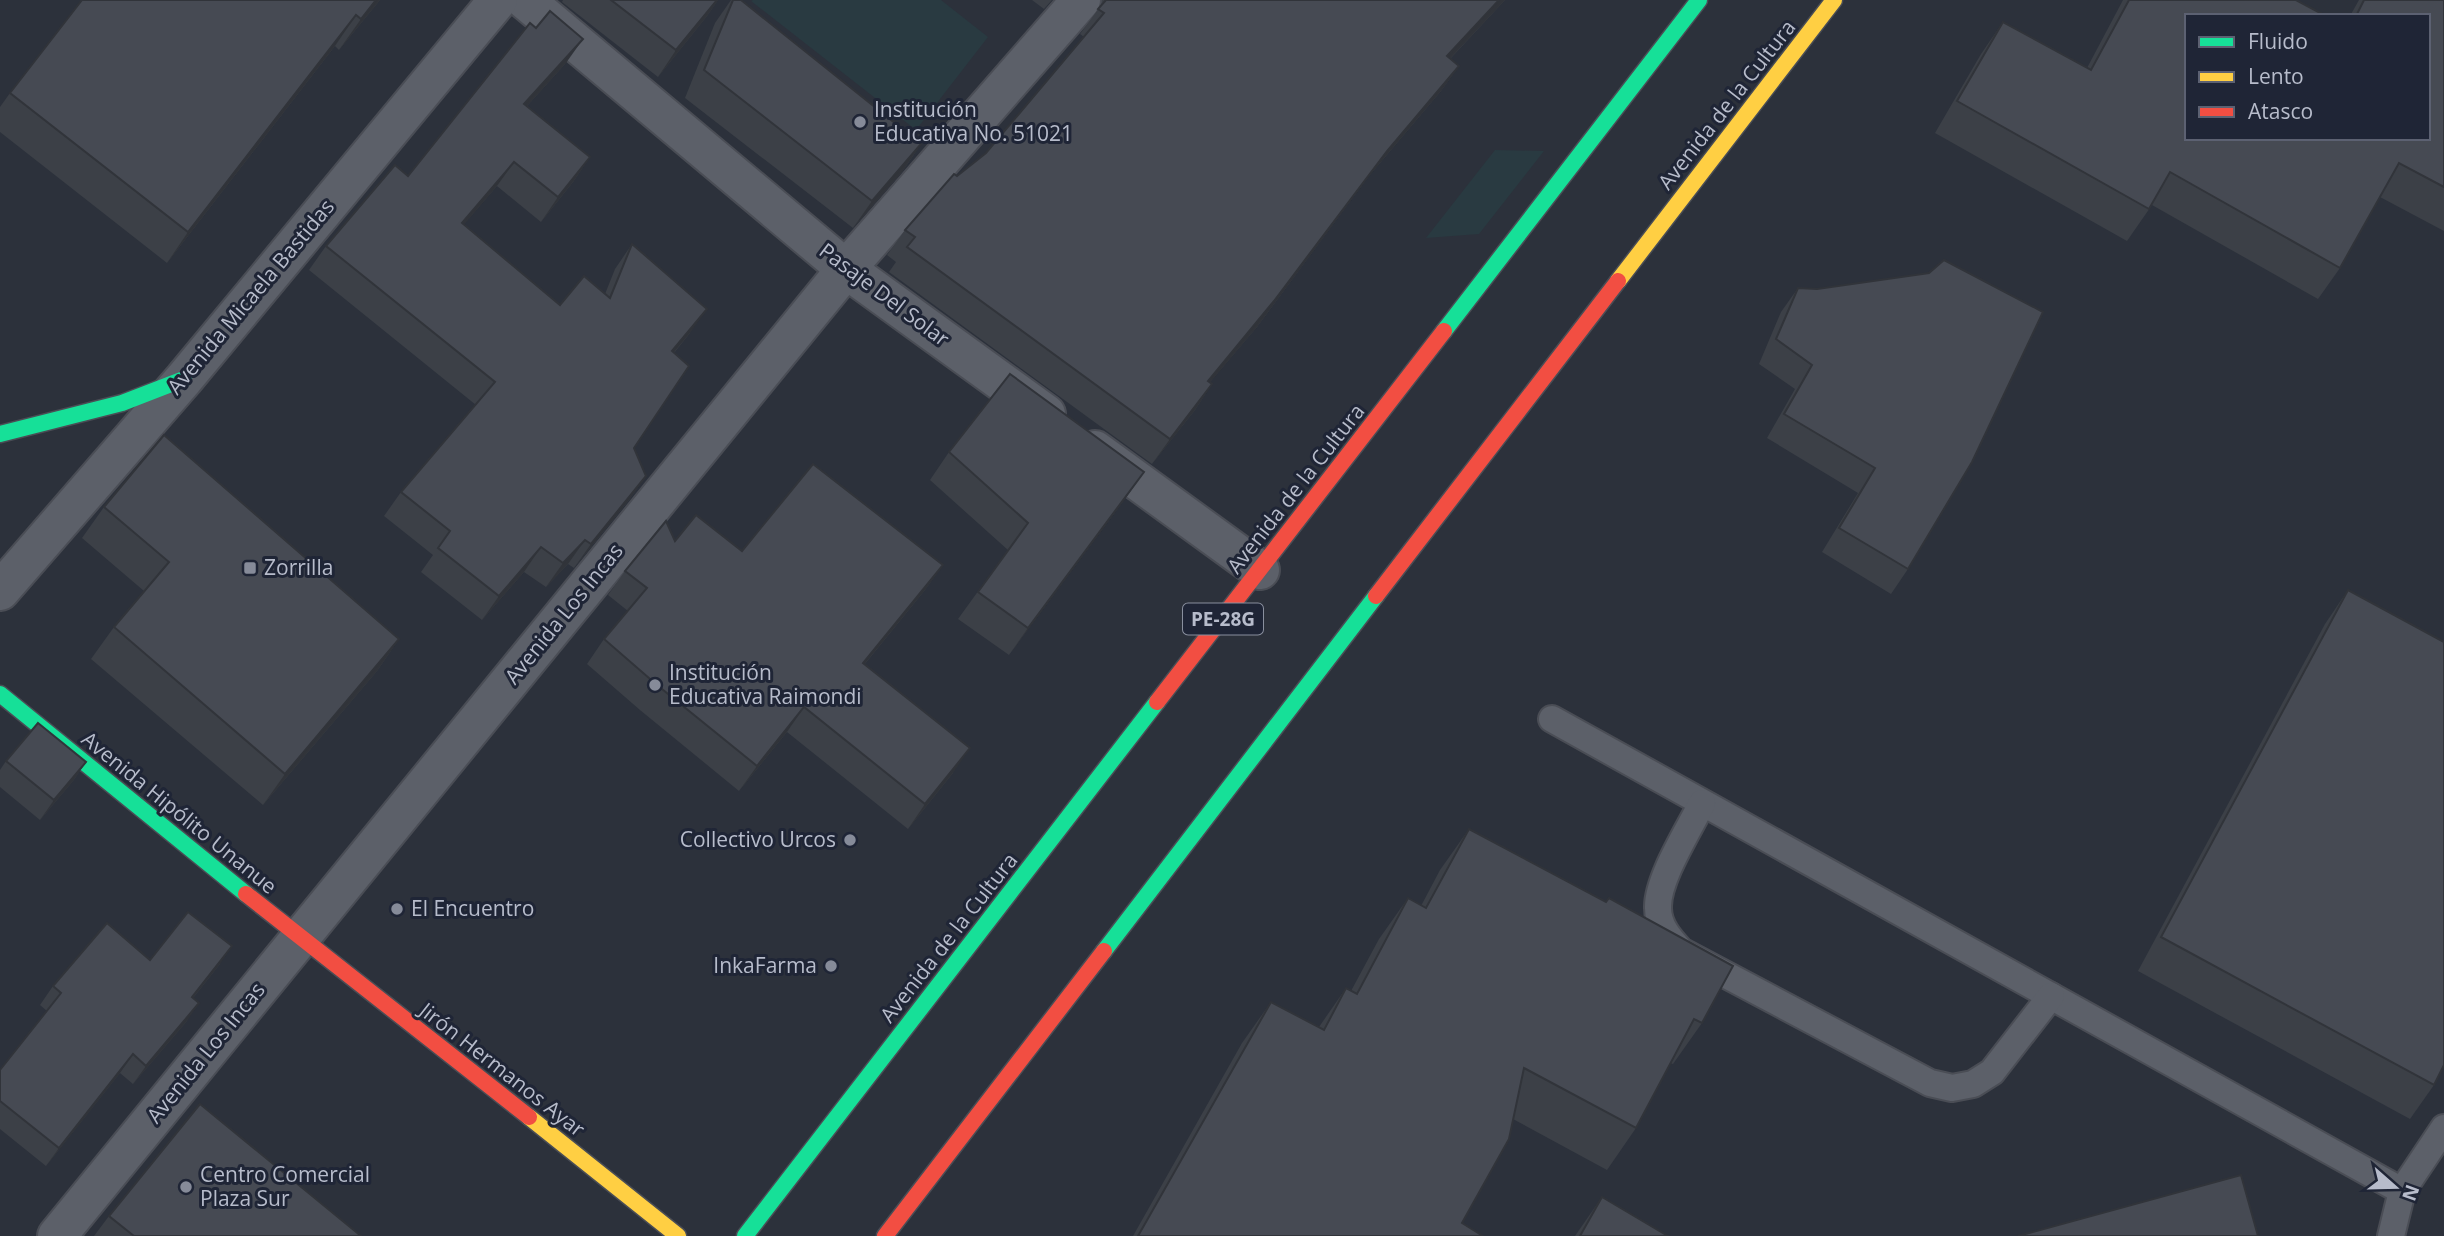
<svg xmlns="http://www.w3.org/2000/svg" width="2444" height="1236" font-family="'Open Sans',sans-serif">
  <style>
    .green { fill: #293a41 }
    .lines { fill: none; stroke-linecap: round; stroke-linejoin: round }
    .lane-casing { stroke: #4a4d55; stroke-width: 30 }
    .street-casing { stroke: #4a4d55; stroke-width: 42 }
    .fast-casing { stroke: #4a4d55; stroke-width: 19 }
    .slow-casing { stroke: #4a4d55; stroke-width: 19 }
    .jam-casing { stroke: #4a4d55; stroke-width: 19 }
    .lane { stroke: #5c6069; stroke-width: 26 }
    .street { stroke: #5c6069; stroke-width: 38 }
    .fast { stroke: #16e098; stroke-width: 16 }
    .slow { stroke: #ffcf43; stroke-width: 16 }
    .jam { stroke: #f24e42; stroke-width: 16 }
    .wall { fill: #3c4047 }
    .shaded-wall { fill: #31343a }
    .building { fill: #464a53; stroke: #31343a; stroke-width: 2 }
    .poi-dot { fill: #868b99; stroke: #1f2536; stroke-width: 2.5 }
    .labels { text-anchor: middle; stroke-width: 6; stroke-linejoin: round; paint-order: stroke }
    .shield { fill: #1f2536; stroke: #898f9e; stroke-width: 2 }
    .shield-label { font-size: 19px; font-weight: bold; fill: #b7bccb }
    .street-label { font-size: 21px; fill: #b7bccb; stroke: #1f2536 }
    .poi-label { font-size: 21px; fill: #b7bccb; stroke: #1f2536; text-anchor: start }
  </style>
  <rect width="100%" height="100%" fill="#2c313b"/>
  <!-- green -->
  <g class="green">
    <polygon points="753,0 941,0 988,37 916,130 751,1"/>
    <polygon points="1495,150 1544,151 1479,234 1426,238"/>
  </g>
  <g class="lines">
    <!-- lane casing -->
    <g class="lane-casing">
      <g id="lane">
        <polyline points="1552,719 2402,1191"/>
        <path d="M1702 803C1689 830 1657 879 1658 908 1658 926 1670 939 1681 951L1930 1083 1952 1088 1973 1084 1992 1072 2051 996"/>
        <polyline points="2391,1236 2402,1191 2444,1128"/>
      </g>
    </g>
    <!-- street casing -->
    <g class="street-casing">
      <g id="street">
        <polyline points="525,0 846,269 1046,414"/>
        <polyline points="1095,450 1260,570"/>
        <polyline points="0,591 184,379 498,0"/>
        <polyline points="57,1236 846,269 1081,0"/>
      </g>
    </g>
    <!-- fast casing -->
    <g class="fast-casing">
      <g id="fast">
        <polyline points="1444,331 1699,0"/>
        <polyline points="0,434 122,403 184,379"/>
        <polyline points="0,694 246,894"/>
        <polyline points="1104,951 1376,596"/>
        <polyline points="745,1236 1157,702"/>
      </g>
    </g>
    <!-- slow casing -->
    <g class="slow-casing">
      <g id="slow">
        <polyline points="1618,281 1834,0"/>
        <polyline points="529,1117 678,1236"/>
      </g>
    </g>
    <!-- jam casing -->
    <g class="jam-casing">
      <g id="jam">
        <polyline points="1376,596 1618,281"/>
        <polyline points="1157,702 1444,331"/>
        <polyline points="246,894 529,1117"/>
        <polyline points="885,1236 1104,951"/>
      </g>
    </g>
    <!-- lane -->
    <use href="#lane" class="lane"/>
    <!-- street -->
    <use href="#street" class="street"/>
    <!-- fast -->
    <use href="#fast" class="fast"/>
    <!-- slow -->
    <use href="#slow" class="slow"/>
    <!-- jam -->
    <use href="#jam" class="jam"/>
  </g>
  <!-- wall -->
  <g class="wall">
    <polygon points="380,0 339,50 335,46 167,263 0,132 0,107 10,93"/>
    <polygon points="563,0 718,0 707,16 658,77 562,2"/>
    <polygon points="731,0 741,0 921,144 902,172 853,228 685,98 715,23"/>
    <polygon points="1032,0 1052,0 1044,9"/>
    <polygon points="1102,0 1505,0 1450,59 1459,66 1441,91 1369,176 1257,327 1210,382 1212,384 1195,410 1152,464 889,272 896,262 887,255 905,230 957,176 986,153 1084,37 1080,34 1102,4"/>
    <polygon points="2123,0 2296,0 2187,138 2428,16 2350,16 2359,0 2444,0 2444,231 2380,197 2340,268 2318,299 2152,205 2127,241 1935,133 1981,54 2003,22 2087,68"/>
    <polygon points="566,63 527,106 590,157 573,182 541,222 497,186 464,224 560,305 605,294 615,269 632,244 690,333 674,353 634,448 646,476 629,500 574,568 568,564 546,587 524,572 482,620 421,572 433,555 384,516 401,492 476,405 309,270 326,246 408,176"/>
    <polygon points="1798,288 1817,289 1908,569 1891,594 1822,552 1858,493 1767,438 1795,389 1759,364 1781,312"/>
    <polygon points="949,452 1125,499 1009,655 958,619 1008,550 930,480"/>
    <polygon points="104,507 399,639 377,671 263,805 91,659 114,627 144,591 82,538"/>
    <polygon points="675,541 742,551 943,565 925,590 864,665 953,773 908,829 787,732 739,791 640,710 587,664 604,639 628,611 608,595 625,571"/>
    <polygon points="2348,590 2434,1085 2410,1119 2138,971 2325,624"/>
    <polygon points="6,761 86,762 73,781 40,820 0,787 0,770"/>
    <polygon points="1469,829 1702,1023 1673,1064 1670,1063 1636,1128 1607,1170 1513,1119 1462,1223 1483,1236 1133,1236 1242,1043 1271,1002 1319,1027 1346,988 1351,991 1379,939 1408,898 1421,906 1440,870"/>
    <polygon points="150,960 220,964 193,998 187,1021 133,1084 120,1073 46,1166 0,1129 0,1070 47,1011 40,1005 53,986"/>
    <polygon points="1602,1197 1668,1236 1575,1236"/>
    <polygon points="109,1216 361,1236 94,1236"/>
  </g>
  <!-- shaded-wall -->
  <g class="shaded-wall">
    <polygon points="376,0 380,0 339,50 361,19"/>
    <polygon points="717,0 718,0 707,16 658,77 676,50"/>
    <polygon points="1499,0 1505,0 1429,81 1447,56"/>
    <polygon points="356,15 335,46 167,263 188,232"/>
    <polygon points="583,39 566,63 507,128 524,104"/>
    <polygon points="1459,66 1441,91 1369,176 1257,327 1190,406 1208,381 1387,151"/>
    <polygon points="921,144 902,172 853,228 872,201"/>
    <polygon points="590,157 573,182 541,222 558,197"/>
    <polygon points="514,162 497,186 445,247 462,223"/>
    <polygon points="707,309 690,333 655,375 672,351"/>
    <polygon points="1212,384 1195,410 1152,464 1170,439"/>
    <polygon points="1144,472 1125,499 1009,655 1028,628"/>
    <polygon points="646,476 629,500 574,568 591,544"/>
    <polygon points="585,540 568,564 546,587 563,563"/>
    <polygon points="541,547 524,572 482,620 499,596"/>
    <polygon points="943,565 925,590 845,688 863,663"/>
    <polygon points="399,639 377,671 263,805 285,774"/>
    <polygon points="804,707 787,732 739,791 757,766"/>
    <polygon points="970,748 953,773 908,829 925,804"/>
    <polygon points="86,762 73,781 40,820 54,800"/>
    <polygon points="232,946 220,964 179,1015 192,997"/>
    <polygon points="199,1003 187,1021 133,1084 146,1066"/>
    <polygon points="133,1054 120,1073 46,1166 59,1148"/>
  </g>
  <!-- building -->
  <g class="building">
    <polygon points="82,0 376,0 361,19 356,15 188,232 10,93"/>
    <polygon points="611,0 717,0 676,50"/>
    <polygon points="733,0 741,0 921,144 872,201 704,70"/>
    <polygon points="1106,0 1499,0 1447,56 1459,66 1387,151 1274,301 1208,381 1212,384 1170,439 907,247 915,237 905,230 954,174 957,176 986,153 1104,13 1098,9"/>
    <polygon points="2129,0 2296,0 2326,16 2187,16 2187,138 2428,138 2428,16 2356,16 2364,0 2444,0 2444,187 2399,163 2340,268 2170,172 2149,209 1957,101 2003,22 2091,70"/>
    <polygon points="550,11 583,39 524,104 590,157 558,197 514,162 462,223 560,305 584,276 610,298 632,244 707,309 672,351 689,366 634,448 646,476 591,544 585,540 563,563 541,547 499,596 438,548 450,531 401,492 495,382 326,246 395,165 408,176 530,23 536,28"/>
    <polygon points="1944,260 2043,312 1972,462 1908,569 1839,528 1875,468 1784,414 1812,365 1776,339 1798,288 1817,289 1929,273"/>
    <polygon points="1010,374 1144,472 1028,628 978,592 1028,523 949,452"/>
    <polygon points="164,435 399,639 285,774 114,627 169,562 104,507"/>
    <polygon points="813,464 943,565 863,663 970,748 925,804 804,707 757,766 657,685 604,639 647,588 625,571 666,521 675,541 696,515 742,551"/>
    <polygon points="2348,590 2444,642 2444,1065 2434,1085 2161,937"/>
    <polygon points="38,723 86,762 54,800 6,761"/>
    <polygon points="1469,829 1606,902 1609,898 1733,966 1702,1023 1694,1019 1636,1128 1524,1068 1509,1139 1462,1223 1483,1236 1138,1236 1271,1002 1324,1030 1346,988 1357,994 1408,898 1426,908"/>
    <polygon points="188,912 232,946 192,997 199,1003 146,1066 133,1054 59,1148 0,1101 0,1070 61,993 53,986 107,923 150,960"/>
    <polygon points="200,1104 361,1236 134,1236 109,1216"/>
    <polygon points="2241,1175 2258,1236 2018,1236"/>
    <polygon points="1602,1197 1668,1236 1580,1236"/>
  </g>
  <!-- markers -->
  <g class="poi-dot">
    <circle cx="860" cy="122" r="7"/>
    <rect x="243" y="561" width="14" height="14" rx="3.5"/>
    <circle cx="655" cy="685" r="7"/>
    <circle cx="850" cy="840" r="7"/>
    <circle cx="397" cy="909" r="7"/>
    <circle cx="831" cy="966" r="7"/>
    <circle cx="186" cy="1187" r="7"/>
  </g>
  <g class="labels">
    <!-- shield labels -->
    <rect class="shield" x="1183" y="603.5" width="80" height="31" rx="5"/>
    <g class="shield-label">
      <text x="1223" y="626">PE-28G</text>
    </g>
    <!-- street labels -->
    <g class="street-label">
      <text transform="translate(1727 105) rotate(-52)" y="7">Avenida de la Cultura</text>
      <text transform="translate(884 295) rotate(37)" y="7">Pasaje Del Solar</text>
      <text transform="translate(251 297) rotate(-50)" y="7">Avenida Micaela Bastidas</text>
      <text transform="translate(1296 489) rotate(-52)" y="7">Avenida de la Cultura</text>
      <text transform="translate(564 614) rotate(-51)" y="7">Avenida Los Incas</text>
      <text transform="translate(179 813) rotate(39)" y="7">Avenida Hipólito Unanue</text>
      <text transform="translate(949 938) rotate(-52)" y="7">Avenida de la Cultura</text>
      <text transform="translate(206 1053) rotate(-51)" y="7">Avenida Los Incas</text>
      <text transform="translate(502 1070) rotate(38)" y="7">Jirón Hermanos Ayar</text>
    </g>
    <!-- poi labels -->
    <g class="poi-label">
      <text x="874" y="117">Institución<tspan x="874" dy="24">Educativa No. 51021</tspan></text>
      <text x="264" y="575">Zorrilla</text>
      <text x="669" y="680">Institución<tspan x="669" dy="24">Educativa Raimondi</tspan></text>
      <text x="836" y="847" text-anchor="end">Collectivo Urcos</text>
      <text x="411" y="916">El Encuentro</text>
      <text x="817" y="973" text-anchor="end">InkaFarma</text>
      <text x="200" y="1182">Centro Comercial<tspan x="200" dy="24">Plaza Sur</tspan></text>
    </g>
  </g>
  <!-- legend -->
  <rect x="2185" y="14" width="245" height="126" fill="#1f2536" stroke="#5c6172" stroke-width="2"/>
  <rect x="2199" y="37" width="35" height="10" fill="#16e098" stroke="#5c6172" stroke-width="2"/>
  <text x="2248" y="49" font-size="21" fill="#b7bccb">Fluido</text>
  <rect x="2199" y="72" width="35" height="10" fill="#ffcf43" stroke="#5c6172" stroke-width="2"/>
  <text x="2248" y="84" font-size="21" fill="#b7bccb">Lento</text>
  <rect x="2199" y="107" width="35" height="10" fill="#f24e42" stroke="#5c6172" stroke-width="2"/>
  <text x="2248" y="119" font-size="21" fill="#b7bccb">Atasco</text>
  <!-- north arrow -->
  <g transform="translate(2395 1187) rotate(110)" stroke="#1f2536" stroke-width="5" paint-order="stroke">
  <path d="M0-5L12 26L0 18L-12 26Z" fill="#b7bccb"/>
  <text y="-10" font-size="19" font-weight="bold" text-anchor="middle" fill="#b7bccb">N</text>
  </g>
</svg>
